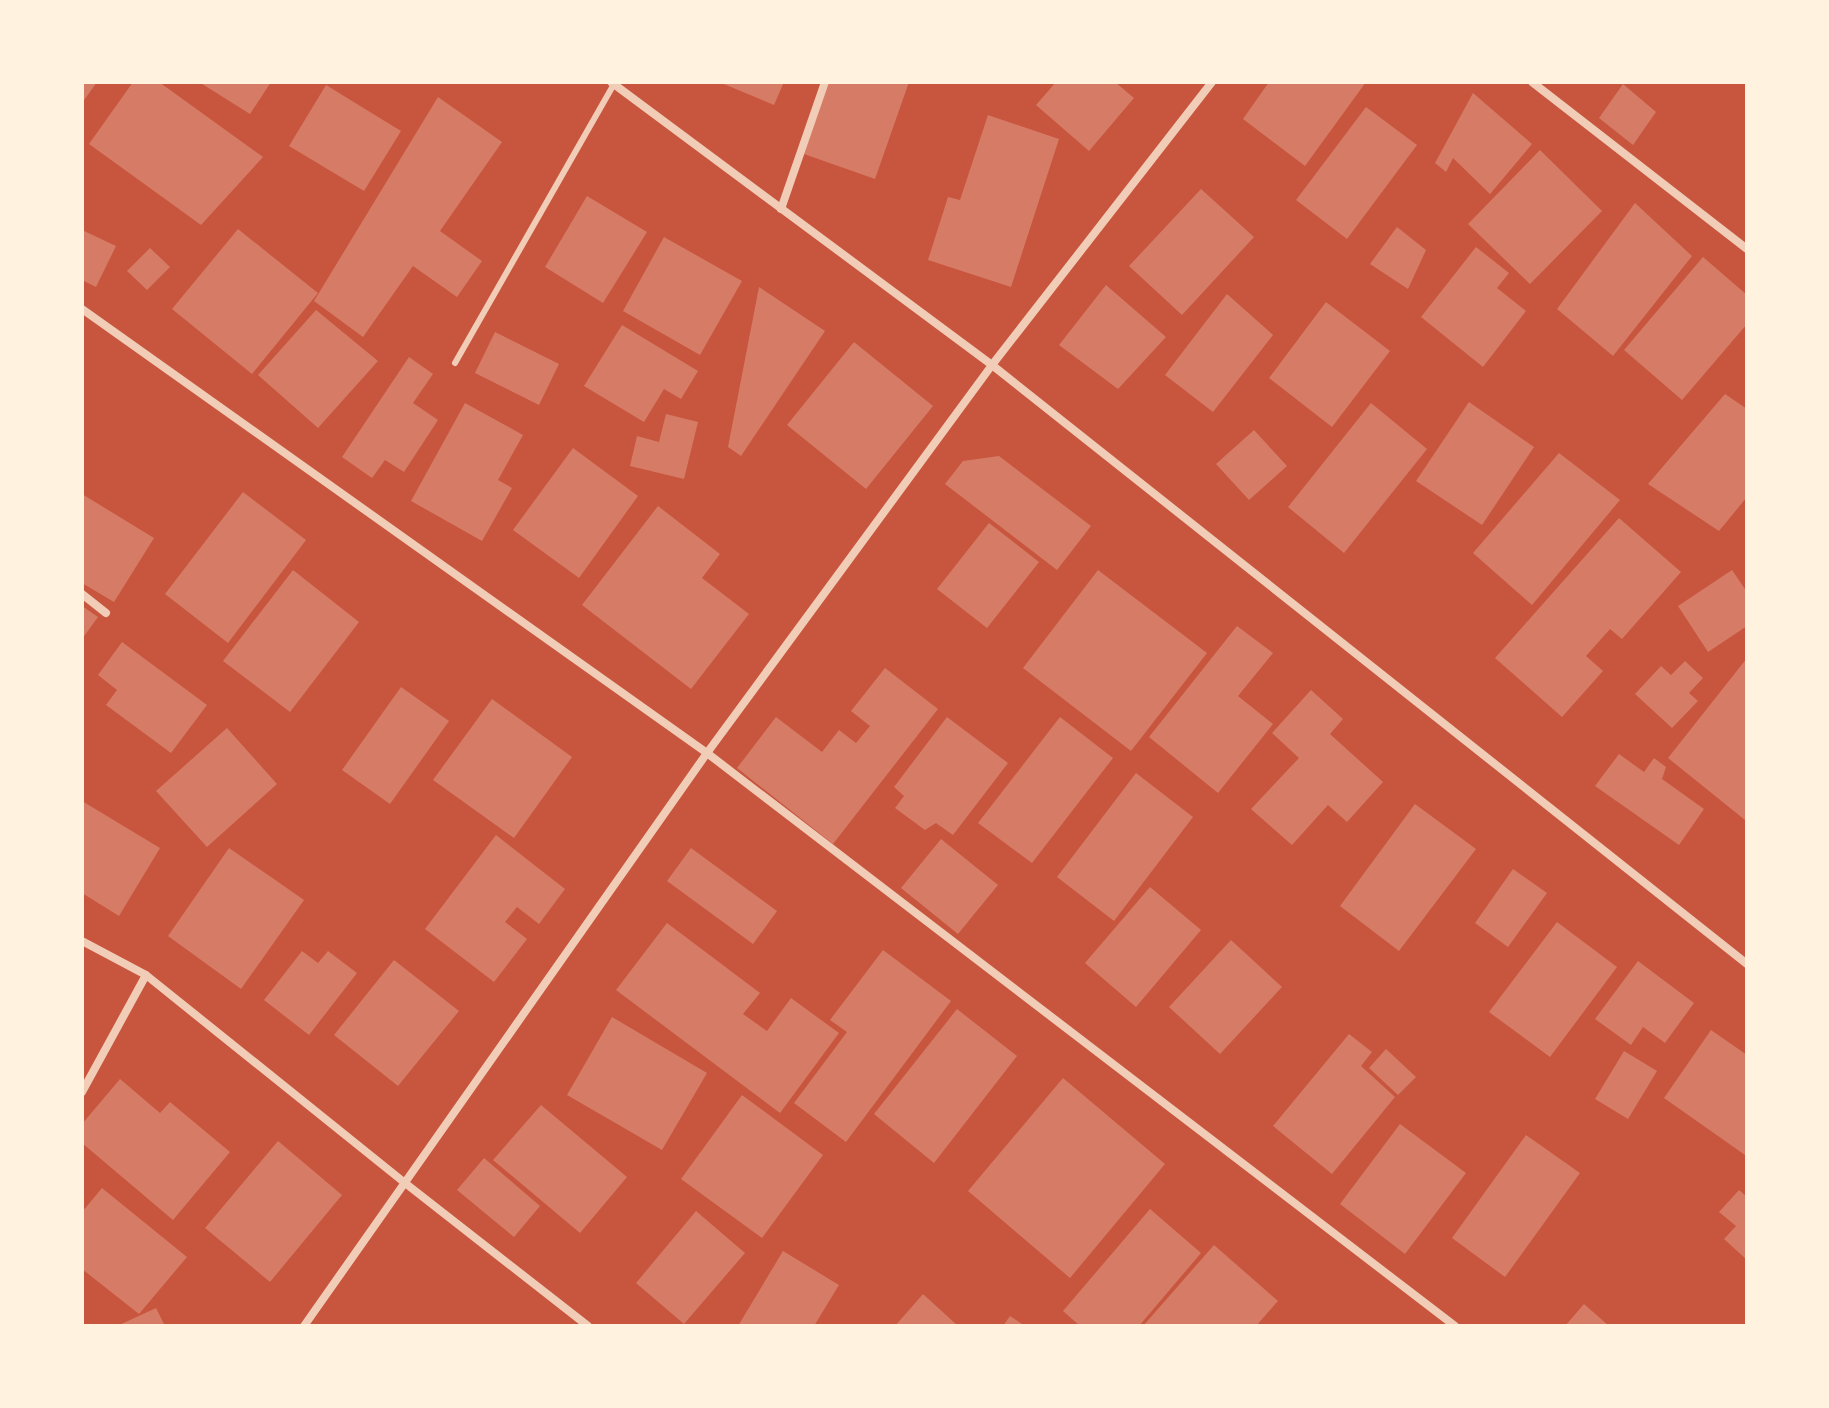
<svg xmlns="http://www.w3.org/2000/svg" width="1829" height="1408" font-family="'Titillium Web',sans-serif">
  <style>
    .building { fill: #d67c66 }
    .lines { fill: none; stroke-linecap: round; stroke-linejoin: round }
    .service { stroke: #f1ccb7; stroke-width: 6 }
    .minor { stroke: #f1ccb7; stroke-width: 8 }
  </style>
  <rect width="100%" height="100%" fill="#c8553d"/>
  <!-- building -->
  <g class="building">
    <polygon points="82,82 97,82 82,103"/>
    <polygon points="133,82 159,82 263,157 201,225 89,144"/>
    <polygon points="199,82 271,82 250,114"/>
    <polygon points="719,82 784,82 774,105"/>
    <polygon points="829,82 909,82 875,179 804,154"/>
    <polygon points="1056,82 1115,82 1134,98 1089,151 1036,105"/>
    <polygon points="1269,82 1366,82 1305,166 1243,119"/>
    <polygon points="1623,84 1656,112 1633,145 1599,118"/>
    <polygon points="326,85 401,131 364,191 289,146"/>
    <polygon points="1473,93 1532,144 1490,194 1453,158 1446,172 1435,163"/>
    <polygon points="438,97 502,142 440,231 482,261 457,297 413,266 363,337 314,301"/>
    <polygon points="1366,107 1417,145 1347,239 1296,200"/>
    <polygon points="988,115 1059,139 1011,287 928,260 948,197 960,200"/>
    <polygon points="1540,150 1602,211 1530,284 1468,224"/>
    <polygon points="1201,189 1254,237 1182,315 1129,266"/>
    <polygon points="587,196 647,232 603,303 545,267"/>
    <polygon points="1635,203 1692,256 1613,356 1557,309"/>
    <polygon points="1397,227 1426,250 1408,289 1370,264"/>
    <polygon points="238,229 318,293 252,374 172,309"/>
    <polygon points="82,230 116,246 96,287 82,280"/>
    <polygon points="664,237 742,281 700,355 623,311"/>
    <polygon points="1476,247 1509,273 1497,288 1526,311 1483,367 1421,317"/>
    <polygon points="150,248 170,267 147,290 127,271"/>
    <polygon points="1703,257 1747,295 1747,324 1682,400 1624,350"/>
    <polygon points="1106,285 1166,337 1118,389 1059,345"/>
    <polygon points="759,287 825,331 741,456 728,447"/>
    <polygon points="1227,294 1273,335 1213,412 1165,375"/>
    <polygon points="1326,302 1390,351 1332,427 1269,378"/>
    <polygon points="316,310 378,361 318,428 258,375"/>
    <polygon points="622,325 698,371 681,399 664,389 644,422 584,386"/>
    <polygon points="495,332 559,364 539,405 475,373"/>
    <polygon points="854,342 933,406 866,489 787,425"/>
    <polygon points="409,357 433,374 413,403 438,420 404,472 385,460 372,478 342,457"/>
    <polygon points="1725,394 1747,409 1747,497 1719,531 1648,484"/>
    <polygon points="1469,402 1534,447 1482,525 1416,481"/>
    <polygon points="465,403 523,435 498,480 512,488 482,541 411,501"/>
    <polygon points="1371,403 1427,449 1344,553 1288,507"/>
    <polygon points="666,414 698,422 684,479 630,466 637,436 659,442"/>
    <polygon points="1254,430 1287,466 1249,500 1216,464"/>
    <polygon points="573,448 638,496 579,578 513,530"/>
    <polygon points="1559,453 1620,500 1532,605 1473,553"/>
    <polygon points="999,456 1091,526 1057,570 945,484 963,461"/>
    <polygon points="243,492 306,540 228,643 165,594"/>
    <polygon points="82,494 154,538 114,602 82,583"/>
    <polygon points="658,506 720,554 702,578 749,614 691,689 582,605"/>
    <polygon points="1619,518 1681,572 1622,639 1610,629 1586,656 1603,671 1562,717 1495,658"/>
    <polygon points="989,523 1039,562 987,628 937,589"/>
    <polygon points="293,570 359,622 290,712 223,661"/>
    <polygon points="1098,570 1207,653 1131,751 1023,668"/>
    <polygon points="1732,570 1747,592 1747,626 1708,652 1678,606"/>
    <polygon points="82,606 98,617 82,639"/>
    <polygon points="1237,626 1273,653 1238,696 1273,724 1218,793 1149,737"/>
    <polygon points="122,642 207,705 171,753 106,705 117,690 98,675"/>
    <polygon points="1747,658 1747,818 1745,820 1668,758"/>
    <polygon points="1685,661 1703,678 1689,693 1698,701 1672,728 1635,694 1661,666 1671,675"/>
    <polygon points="885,668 938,709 833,844 737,768 776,717 822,752 839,730 856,743 870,726 851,711"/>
    <polygon points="401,687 449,721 390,804 342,770"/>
    <polygon points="1311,690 1343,719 1330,734 1383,782 1347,822 1328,805 1292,845 1251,809 1299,758 1272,733"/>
    <polygon points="492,699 572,757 514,838 433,780"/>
    <polygon points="947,717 1008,763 953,835 936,823 925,830 895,808 904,796 894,787"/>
    <polygon points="1060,717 1113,758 1032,863 978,823"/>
    <polygon points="227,728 277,784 207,847 156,791"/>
    <polygon points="1619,754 1644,772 1654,758 1666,767 1662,779 1704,809 1679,845 1595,786"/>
    <polygon points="1136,773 1193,817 1114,921 1057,877"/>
    <polygon points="82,801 160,848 119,916 82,893"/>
    <polygon points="1415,804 1476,849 1399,951 1340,906"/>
    <polygon points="496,835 565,889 539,924 517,907 505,922 527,939 494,982 425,929"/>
    <polygon points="941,839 998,885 958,934 901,888"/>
    <polygon points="229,848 304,900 241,989 168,936"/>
    <polygon points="691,848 777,911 753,944 667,881"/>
    <polygon points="1513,869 1547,893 1508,947 1475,923"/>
    <polygon points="1150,887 1201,930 1136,1007 1085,963"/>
    <polygon points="1557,922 1617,967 1550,1057 1489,1012"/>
    <polygon points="667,923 760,993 743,1014 767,1031 791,998 839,1033 780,1113 616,990"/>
    <polygon points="1231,940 1282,987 1220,1054 1169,1007"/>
    <polygon points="883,950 951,1001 846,1142 794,1103 847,1032 830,1020"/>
    <polygon points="302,951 318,963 328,951 357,973 309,1035 264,1000"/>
    <polygon points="394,960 459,1011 398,1086 334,1035"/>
    <polygon points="1638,961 1694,1003 1665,1043 1643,1027 1631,1045 1595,1019"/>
    <polygon points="957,1009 1017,1056 934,1163 874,1114"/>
    <polygon points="612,1017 707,1073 662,1150 567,1095"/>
    <polygon points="1711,1030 1747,1055 1747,1152 1745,1155 1664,1098"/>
    <polygon points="1349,1034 1372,1052 1361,1066 1395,1097 1332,1174 1273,1126"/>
    <polygon points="1386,1049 1416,1077 1398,1095 1369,1068"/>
    <polygon points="1624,1051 1657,1071 1628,1119 1595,1099"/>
    <polygon points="1063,1078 1165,1164 1070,1278 968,1191"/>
    <polygon points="120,1079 160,1113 170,1102 230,1152 173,1220 82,1143 82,1124"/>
    <polygon points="742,1095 823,1155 762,1238 681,1179"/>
    <polygon points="541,1105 627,1177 580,1233 493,1160"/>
    <polygon points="1400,1124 1466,1173 1405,1254 1340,1204"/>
    <polygon points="1526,1135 1580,1173 1505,1277 1452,1238"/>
    <polygon points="278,1141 342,1195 270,1282 205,1228"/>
    <polygon points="484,1158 540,1206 514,1237 457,1190"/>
    <polygon points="102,1188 187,1257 139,1314 82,1269 82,1212"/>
    <polygon points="1739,1190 1747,1197 1747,1260 1724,1239 1736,1226 1719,1212"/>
    <polygon points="1150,1209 1201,1253 1139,1326 1080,1326 1063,1311"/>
    <polygon points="696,1211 745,1253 684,1324 636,1283"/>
    <polygon points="1214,1245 1278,1301 1256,1326 1143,1326"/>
    <polygon points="783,1251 839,1285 814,1326 738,1326"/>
    <polygon points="923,1294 958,1326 895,1326"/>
    <polygon points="1584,1304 1609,1326 1565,1326"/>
    <polygon points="156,1308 165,1326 117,1326"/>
    <polygon points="1010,1316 1025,1326 1003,1326"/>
  </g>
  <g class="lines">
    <!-- service -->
    <polyline class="service" points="455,363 614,84"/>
    <!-- minor -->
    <g class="minor">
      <polyline points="611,82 992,365 1747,964"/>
      <polyline points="1532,82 1747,249"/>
      <polyline points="781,209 825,82"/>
      <polyline points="82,309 707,753 1455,1326"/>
      <polyline points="82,594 106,613"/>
      <polyline points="82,941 146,975 405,1183 588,1326"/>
      <polyline points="82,1092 146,975"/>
      <polyline points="304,1326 707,753 992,365 1212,82"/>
    </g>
  </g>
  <!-- border -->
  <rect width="1829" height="1408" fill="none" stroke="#fff3e0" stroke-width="168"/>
</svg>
